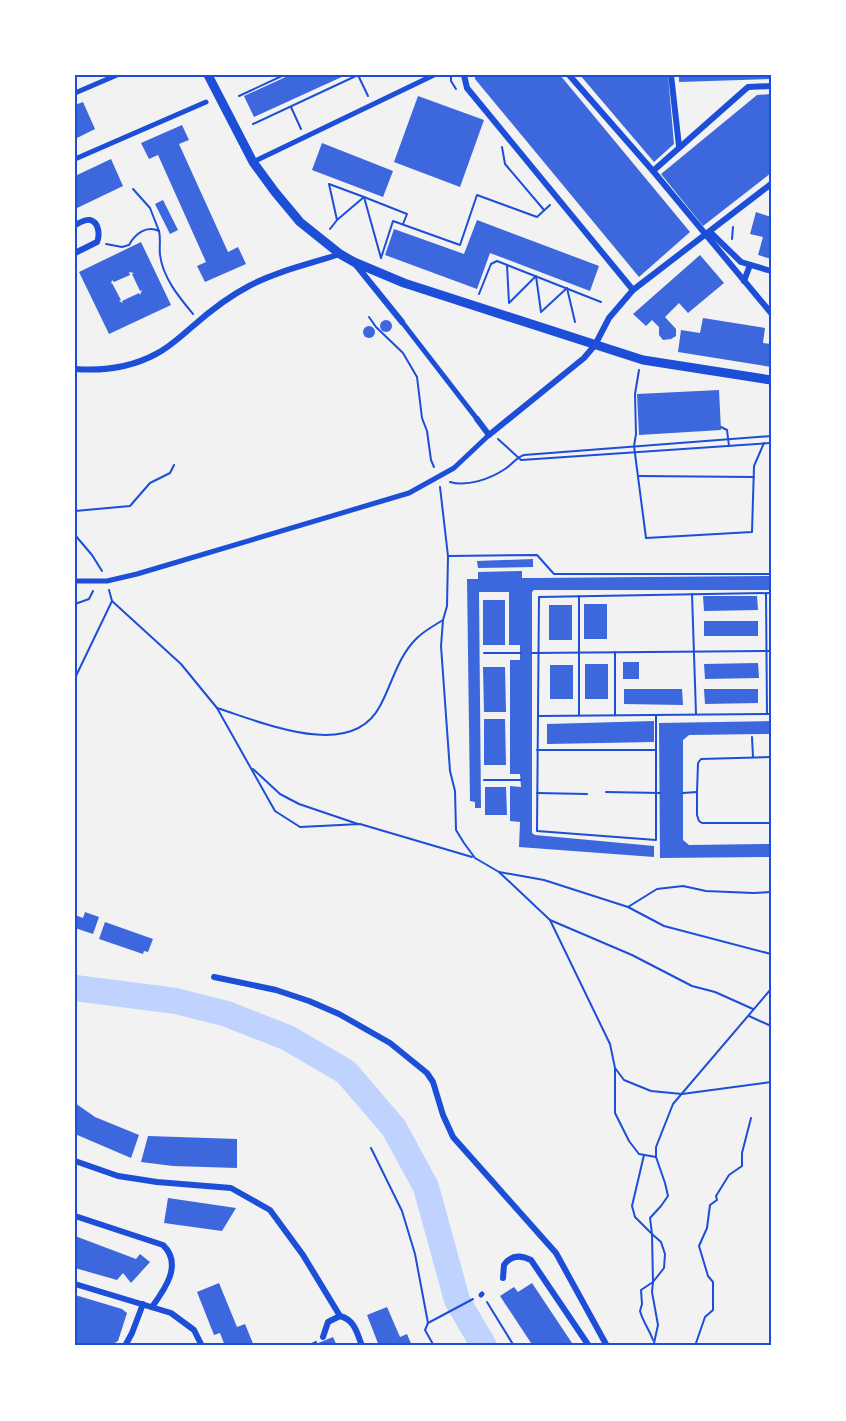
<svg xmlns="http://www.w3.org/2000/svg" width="846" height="1421" font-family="'Noto Sans',sans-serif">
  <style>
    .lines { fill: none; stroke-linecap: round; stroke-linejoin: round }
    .river { stroke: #bfd3fe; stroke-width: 26 }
    .building { fill: #3d67dc; fill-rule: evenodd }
    .path { stroke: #1d4ed8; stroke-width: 2 }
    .pedestrian { stroke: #1d4ed8; stroke-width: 5 }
    .minor { stroke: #1d4ed8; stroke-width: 6 }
    .tertiary { stroke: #1d4ed8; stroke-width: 9 }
    .neatline { fill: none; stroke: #1d4ed8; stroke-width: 2 }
  </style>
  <rect width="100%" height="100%" fill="#f2f2f2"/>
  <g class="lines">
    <!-- river -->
    <polyline class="river" points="75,988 176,1001 227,1014 288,1038 346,1072 394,1128 426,1187 457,1300 484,1346"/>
  </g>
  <!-- building -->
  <g class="building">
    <polygon points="290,75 346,75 254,117 244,96"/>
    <polygon points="475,75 560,75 690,232 639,277 475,79"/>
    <polygon points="580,75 668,75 674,144 654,162"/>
    <polygon points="679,75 771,75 771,79 679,82"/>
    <polygon points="771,94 771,173 703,226 661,174 757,95"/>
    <polygon points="418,96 484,120 460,187 394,162"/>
    <polygon points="83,102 95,129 75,139 75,105"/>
    <polygon points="182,125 189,140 179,144 228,252 238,247 246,264 205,282 197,266 206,262 158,155 149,159 141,143"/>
    <polygon points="322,143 393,171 383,197 312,170"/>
    <polygon points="111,159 123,186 75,209 75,176"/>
    <polygon points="163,200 178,230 170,234 155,204"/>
    <polygon points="756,212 771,217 771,259 758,255 763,237 750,234"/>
    <polygon points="477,220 599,266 590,291 490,253 477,289 385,255 394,229 464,254"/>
    <path d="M141 242 171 305 109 334 79 272ZM129 272 134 273 132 274 140 291 142 290 140 295 139 293 122 301 123 303 119 301 121 300 112 283 111 284 112 280 114 282 130 275Z"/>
    <polygon points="700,255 724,283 688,313 679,303 665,317 676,329 676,336 671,339 663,340 659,335 659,327 652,320 646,326 633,314"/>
    <polygon points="703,318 765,328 763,343 771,344 771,367 678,352 681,330 700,333"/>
    <circle cx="386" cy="326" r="6"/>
    <circle cx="369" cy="332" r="6"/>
    <polygon points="719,390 721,430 639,435 637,394"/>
    <polygon points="533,559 533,567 478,568 477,561"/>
    <polygon points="522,571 522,578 533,578 771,576 771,590 534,590 532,592 532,833 535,835 654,846 654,857 519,847 520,822 510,821 510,786 521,787 520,774 510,774 510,660 520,660 520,645 509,645 509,592 479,592 481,808 475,808 475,802 470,801 467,579 478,579 478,572"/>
    <polygon points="703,596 757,596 758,610 704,611"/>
    <rect x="483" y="600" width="22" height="45"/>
    <rect x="584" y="604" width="23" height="35"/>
    <rect x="549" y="605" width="23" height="35"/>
    <rect x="704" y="621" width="54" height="15"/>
    <rect x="623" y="662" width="16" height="17"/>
    <polygon points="758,663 759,678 705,679 704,664"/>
    <rect x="585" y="664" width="23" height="35"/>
    <rect x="550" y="665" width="23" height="34"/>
    <polygon points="483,667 505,667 506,712 484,712"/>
    <polygon points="624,689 682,689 683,705 624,704"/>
    <polygon points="704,689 758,689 758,703 705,704"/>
    <polygon points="484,719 505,719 506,765 484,765"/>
    <polygon points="654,721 654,742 547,744 547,724"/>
    <polygon points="771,721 771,734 689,735 683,740 683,840 689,845 771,844 771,857 660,858 659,723"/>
    <polygon points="485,787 506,787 507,815 485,815"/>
    <polygon points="85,912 99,917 93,934 75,928 75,915 83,918"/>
    <polygon points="105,922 153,939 148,952 144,951 143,954 99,939"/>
    <polygon points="75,1103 95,1117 139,1135 131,1158 75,1134"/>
    <polygon points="148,1136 237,1139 237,1168 173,1166 141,1162"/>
    <polygon points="168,1198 236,1208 222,1231 164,1223"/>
    <polygon points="75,1236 136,1259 140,1254 150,1262 131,1283 123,1273 117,1280 75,1268"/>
    <polygon points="219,1283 237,1327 245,1324 254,1346 225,1346 220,1333 214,1335 197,1292"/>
    <polygon points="532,1283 574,1346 533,1346 500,1296 514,1287 518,1292"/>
    <polygon points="75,1295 122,1309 127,1313 118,1341 110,1346 75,1346"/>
    <polygon points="387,1307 400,1337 407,1334 412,1346 379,1346 367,1315"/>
    <polygon points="333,1337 337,1346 311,1346"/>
  </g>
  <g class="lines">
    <!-- path -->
    <g class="path">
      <polyline points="358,75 368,96"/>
      <polyline points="451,75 451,81 456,89"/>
      <polyline points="239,96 284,75"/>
      <polyline points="291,107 301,129"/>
      <polyline points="253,124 358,75"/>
      <polyline points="502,147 505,164 544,210"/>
      <polyline points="133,189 150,208 159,231"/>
      <polyline points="337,220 364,197 407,214 403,224"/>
      <polyline points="330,229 337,220 329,184 364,197 381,258"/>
      <polyline points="732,239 733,227"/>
      <path d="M106 244 122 247 129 245C135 234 146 225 159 231 161 239 159 247 160 255 163 278 179 297 193 314"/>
      <polyline points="381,258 393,221 460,245 477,195 537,217 550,205"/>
      <polyline points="507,265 509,303 536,276 541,312 567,288 575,322"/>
      <polyline points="479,294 491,264 497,261 601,302"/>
      <polyline points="369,317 376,327 403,353 417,377 422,418 427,431 431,460 434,467"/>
      <polyline points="639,370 635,394 636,434 634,446 646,538 752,532 754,466 764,443"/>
      <polyline points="721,427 727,430 729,446"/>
      <polyline points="498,439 521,460 771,443"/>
      <polyline points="638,476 754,477"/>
      <path d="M450 482C467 487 490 479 505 469 512 465 515 458 524 455L771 436"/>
      <polyline points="440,487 448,556 447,606 443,620 441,646 450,771 455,791 456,830 464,843 475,858 499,872 550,920 610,1044 615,1068 624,1080 651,1091 682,1094 771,1082"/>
      <polyline points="75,511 130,506 150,483 170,473 174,465"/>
      <polyline points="75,535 92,555 102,571"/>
      <polyline points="448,556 537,555 554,574 771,574"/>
      <polyline points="109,590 112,601 181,664 217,708 275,811 300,827 360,824 472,857"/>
      <polyline points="766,593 767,714"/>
      <polyline points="692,594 696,714"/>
      <polyline points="579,596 579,715"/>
      <polyline points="75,604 89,599 93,591"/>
      <polyline points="615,652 615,715"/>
      <polyline points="484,653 521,653"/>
      <polyline points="532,653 771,651"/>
      <polyline points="75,678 112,601"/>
      <path d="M217 708C262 722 351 762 380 706 392 684 398 656 417 638 424 631 435 625 443 620"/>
      <polyline points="656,715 656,840 537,831 539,597 771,593"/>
      <polyline points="539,716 771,714"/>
      <polyline points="752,737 753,757"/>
      <polyline points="537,750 656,750"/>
      <polyline points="253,769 280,794 299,804 358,824"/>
      <polyline points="484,780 521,780"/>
      <polyline points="606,792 660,793"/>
      <polyline points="697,792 698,763 701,759 771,757"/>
      <polyline points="537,793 587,794"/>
      <polyline points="683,793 697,792 697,815 699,821 702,823 771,823"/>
      <polyline points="499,872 544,880 628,907 664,926 771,954"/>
      <polyline points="628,907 657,889 683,886 706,891 753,893 771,892"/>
      <polyline points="550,920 632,955 692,986 715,992 753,1009"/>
      <polyline points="749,1016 771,1026"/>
      <polyline points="615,1069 615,1113 629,1141 639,1154 656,1157"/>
      <polyline points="371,1148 402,1211 415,1254 428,1323"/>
      <path d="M644 1155 632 1206 635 1217 652 1234 653 1282 641 1290 642 1304 640 1311C643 1322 649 1329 653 1340"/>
      <polyline points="487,1302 514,1346"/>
      <polyline points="308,1346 316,1342"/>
      <polyline points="434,1346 425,1330 428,1323 473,1299"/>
      <polyline points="656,1346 654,1343 658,1325 652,1292 653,1282 664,1268 665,1254 661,1242 652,1234 650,1218 661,1206 668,1196 665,1183 656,1157 656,1147 673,1104 771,989"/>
      <polyline points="695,1346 705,1317 713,1310 713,1282 708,1276 699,1246 707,1228 710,1205 717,1200 716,1196 729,1175 742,1166 742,1153 751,1118"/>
    </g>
    <!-- pedestrian -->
    <g class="pedestrian">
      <polyline points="75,93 117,75"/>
      <polyline points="75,159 206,102"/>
      <polyline points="253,162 434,75"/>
      <polyline points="402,322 477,419"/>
      <polyline points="75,581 107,581 137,574 409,493 454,468 489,435"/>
      <polyline points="481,1295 482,1294"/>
    </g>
    <!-- minor -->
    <g class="minor">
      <polyline points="464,75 467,88 633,290"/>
      <polyline points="569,75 653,171 771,313"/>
      <polyline points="671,75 679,146"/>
      <polyline points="653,171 748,87 771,86"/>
      <path d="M75 225C79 223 85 219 90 220 99 222 100 235 97 242L75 253"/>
      <polyline points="710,232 741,262 771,271"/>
      <polyline points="356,265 402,322"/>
      <polyline points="744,281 750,265"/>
      <path d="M75 369C102 371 132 367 156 354 170 347 181 336 193 326 210 311 228 297 249 286 277 271 310 264 340 254"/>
      <polyline points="477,419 489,435 584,358 595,345 609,318 633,290 771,184"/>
      <polyline points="214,977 276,990 309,1001 339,1014 390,1043 427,1073 433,1082 443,1115 453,1137 556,1253 607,1346"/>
      <polyline points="75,1161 118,1176 157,1182 231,1188 270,1210 303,1255 340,1316"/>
      <path d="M75 1216 163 1245C183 1264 165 1289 152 1307"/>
      <path d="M503 1278 504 1265C511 1255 521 1255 531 1260L589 1346"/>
      <polyline points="75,1284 171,1313 194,1330 202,1346"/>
      <path d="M323 1337 328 1322 340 1316C355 1320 357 1333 362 1346"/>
      <polyline points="125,1346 132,1333 143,1304"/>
    </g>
    <!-- tertiary -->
    <polyline class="tertiary" points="208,75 253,162 275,192 300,222 340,254 354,262 404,283 643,360 771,380"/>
  </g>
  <!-- border -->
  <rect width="846" height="1421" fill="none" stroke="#ffffff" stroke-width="153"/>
  <rect x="76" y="76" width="694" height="1268" class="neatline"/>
</svg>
